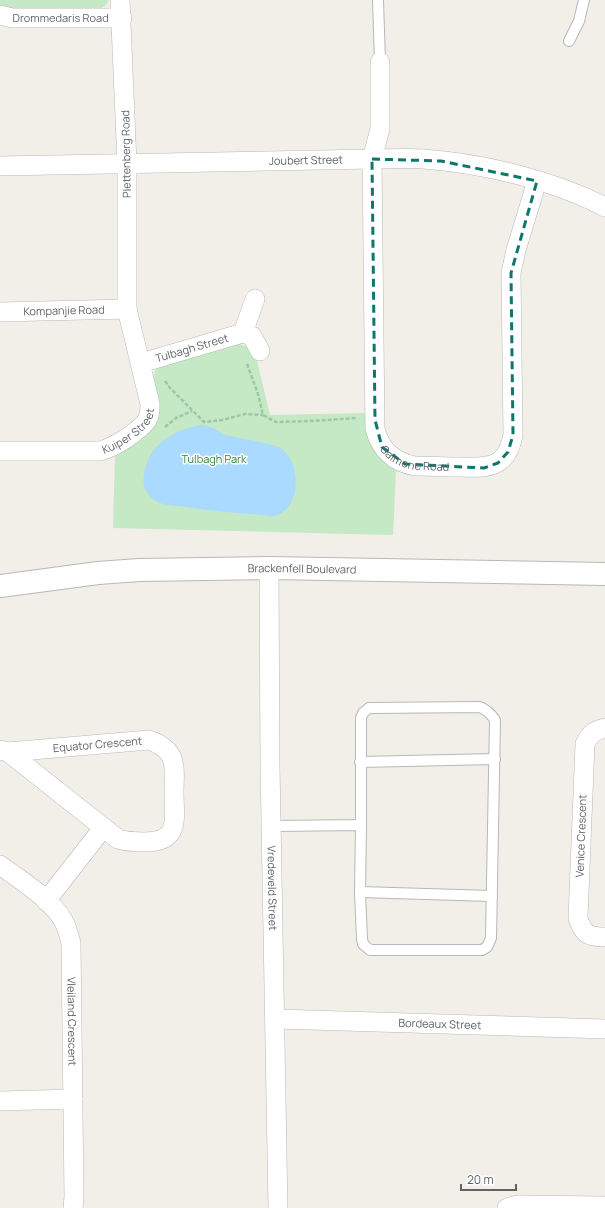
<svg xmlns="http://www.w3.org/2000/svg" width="605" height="1208" font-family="Manrope,sans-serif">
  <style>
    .green { fill: #c5e8c5 }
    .water { fill: #aadaff }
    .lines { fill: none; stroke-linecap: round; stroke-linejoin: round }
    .service-casing { stroke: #b5b8bc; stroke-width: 12 }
    .minor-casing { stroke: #b5b8bc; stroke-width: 20 }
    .tertiary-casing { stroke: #b5b8bc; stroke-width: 24 }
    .path { stroke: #9cc7a9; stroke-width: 2.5; stroke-dasharray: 4 2; stroke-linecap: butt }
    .service { stroke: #fff; stroke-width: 10 }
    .minor { stroke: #fff; stroke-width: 19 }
    .tertiary { stroke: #fff; stroke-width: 22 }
    .marked { fill: none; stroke: #0f766e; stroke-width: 3; stroke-dasharray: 8 5; stroke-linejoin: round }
    .labels { text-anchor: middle; stroke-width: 3; stroke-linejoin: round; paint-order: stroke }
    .street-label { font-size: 11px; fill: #5f6368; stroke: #fff }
    .park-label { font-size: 11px; fill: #348238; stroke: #fff }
  </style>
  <rect width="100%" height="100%" fill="#f1efe8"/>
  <!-- green -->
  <g class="green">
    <polygon points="0,0 109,0 106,5 98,10 0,10"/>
    <path d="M239 344 248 347 256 357 270 415 367 413C373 440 370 455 396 470L393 535 113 528 115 455 158 404C158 401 158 397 157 394 156 383 149 375 159 366Z"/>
  </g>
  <!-- water -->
  <path class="water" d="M198 425C202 425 207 425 210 427 216 428 220 434 226 435 237 438 276 444 282 449 301 464 302 508 275 516 272 517 267 516 263 515 237 513 211 511 185 507 174 505 161 506 153 499 141 490 142 476 147 463 155 440 177 431 198 425Z"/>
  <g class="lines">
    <!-- service casing -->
    <g class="service-casing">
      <g id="service">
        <polyline points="378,0 380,62"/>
        <polyline points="569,41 579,21 584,0"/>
        <polyline points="360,762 495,759"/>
        <path d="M272 826 361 825V718L363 713 369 708 480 707C487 710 491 714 495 720L491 938 487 947 482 950H370L363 944 362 939 360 892 361 825"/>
        <polyline points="360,892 492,896"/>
      </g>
    </g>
    <!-- minor casing -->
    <g class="minor-casing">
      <g id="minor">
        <path id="s1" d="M0 15 12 18H122"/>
        <path id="s2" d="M380 62V129L372 159 375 429C381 450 393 462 415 466 429 466 444 467 459 467 487 468 507 469 513 435L511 273 516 250 537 181"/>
        <path id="s3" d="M0 166 372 159C389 159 406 158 423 159 481 163 553 180 605 207"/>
        <path id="s4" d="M0 312 127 309"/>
        <polyline points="243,333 252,336 260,351"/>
        <path id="s5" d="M141 363 243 333 255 299"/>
        <path id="s6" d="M0 451H100C113 448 140 431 147 420 150 415 150 410 150 404L127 309V164L120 0"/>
        <path id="s7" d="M269 568 270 765 278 1208"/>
        <path d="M605 728C593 731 590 734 585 744L578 918C583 934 588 937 605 937"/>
        <path id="s8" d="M0 750 8 752 149 740C158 743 166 747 171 756 176 766 174 781 174 792 174 819 181 842 145 842 135 842 127 842 118 839L8 752"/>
        <path id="s9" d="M0 865C20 880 50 898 63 920 67 927 69 935 71 943L74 1197 73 1208"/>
        <polyline points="46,901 103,828"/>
        <path id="s10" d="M276 1019 605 1029"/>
        <polyline points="0,1101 73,1099"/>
        <polyline points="507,1208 517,1205 605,1206"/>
      </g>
    </g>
    <!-- tertiary casing -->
    <g class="tertiary-casing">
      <g id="tertiary">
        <path id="s11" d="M0 586 98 573 139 570 269 568 605 574"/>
      </g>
    </g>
    <!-- path -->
    <g class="path">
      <polyline points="247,364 258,394 263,415 276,422 311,421 357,418"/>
      <polyline points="165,381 170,388 204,422 222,420 245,414 263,415"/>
      <polyline points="165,427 176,418 192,411"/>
    </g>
    <!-- service -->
    <use href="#service" class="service"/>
    <!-- minor -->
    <use href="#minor" class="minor"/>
    <!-- tertiary -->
    <use href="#tertiary" class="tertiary"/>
  </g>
  <!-- marked area -->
  <path class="marked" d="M372 159 441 161 537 181 511 273 513 435 508 452 498 463 484 468 405 464 382 447 375 420Z"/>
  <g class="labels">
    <!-- street labels -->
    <g class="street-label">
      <text dy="4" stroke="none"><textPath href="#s1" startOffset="61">Drommedaris Road</textPath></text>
      <text transform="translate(126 154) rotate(-91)" y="4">Plettenberg Road</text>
      <text dy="4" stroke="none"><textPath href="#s3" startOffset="306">Joubert Street</textPath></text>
      <text dy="4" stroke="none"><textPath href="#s4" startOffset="64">Kompanjie Road</textPath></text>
      <text dy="4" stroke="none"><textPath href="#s5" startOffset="53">Tulbagh Street</textPath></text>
      <text dy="4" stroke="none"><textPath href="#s6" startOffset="136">Kuiper Street</textPath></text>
      <text dy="4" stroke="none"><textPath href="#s2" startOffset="424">Salmone Road</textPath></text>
      <text dy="4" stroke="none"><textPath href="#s11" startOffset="303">Brackenfell Boulevard</textPath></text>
      <text dy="4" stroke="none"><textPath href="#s8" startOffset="98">Equator Crescent</textPath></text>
      <text transform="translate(581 836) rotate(-88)" y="4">Venice Crescent</text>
      <text dy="4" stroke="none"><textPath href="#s7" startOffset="320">Vredeveld Street</textPath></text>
      <text dy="4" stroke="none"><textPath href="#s9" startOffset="187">Vleiland Crescent</textPath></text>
      <text dy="4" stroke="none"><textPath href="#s10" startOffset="164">Bordeaux Street</textPath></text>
    </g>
    <!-- park labels -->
    <g class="park-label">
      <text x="214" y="463">Tulbagh Park</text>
    </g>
  </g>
  <!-- scale -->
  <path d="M461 1184v6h55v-6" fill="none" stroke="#5f6368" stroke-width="2"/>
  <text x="467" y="1184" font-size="12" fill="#5f6368" stroke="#ffffff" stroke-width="3" paint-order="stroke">20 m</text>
</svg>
